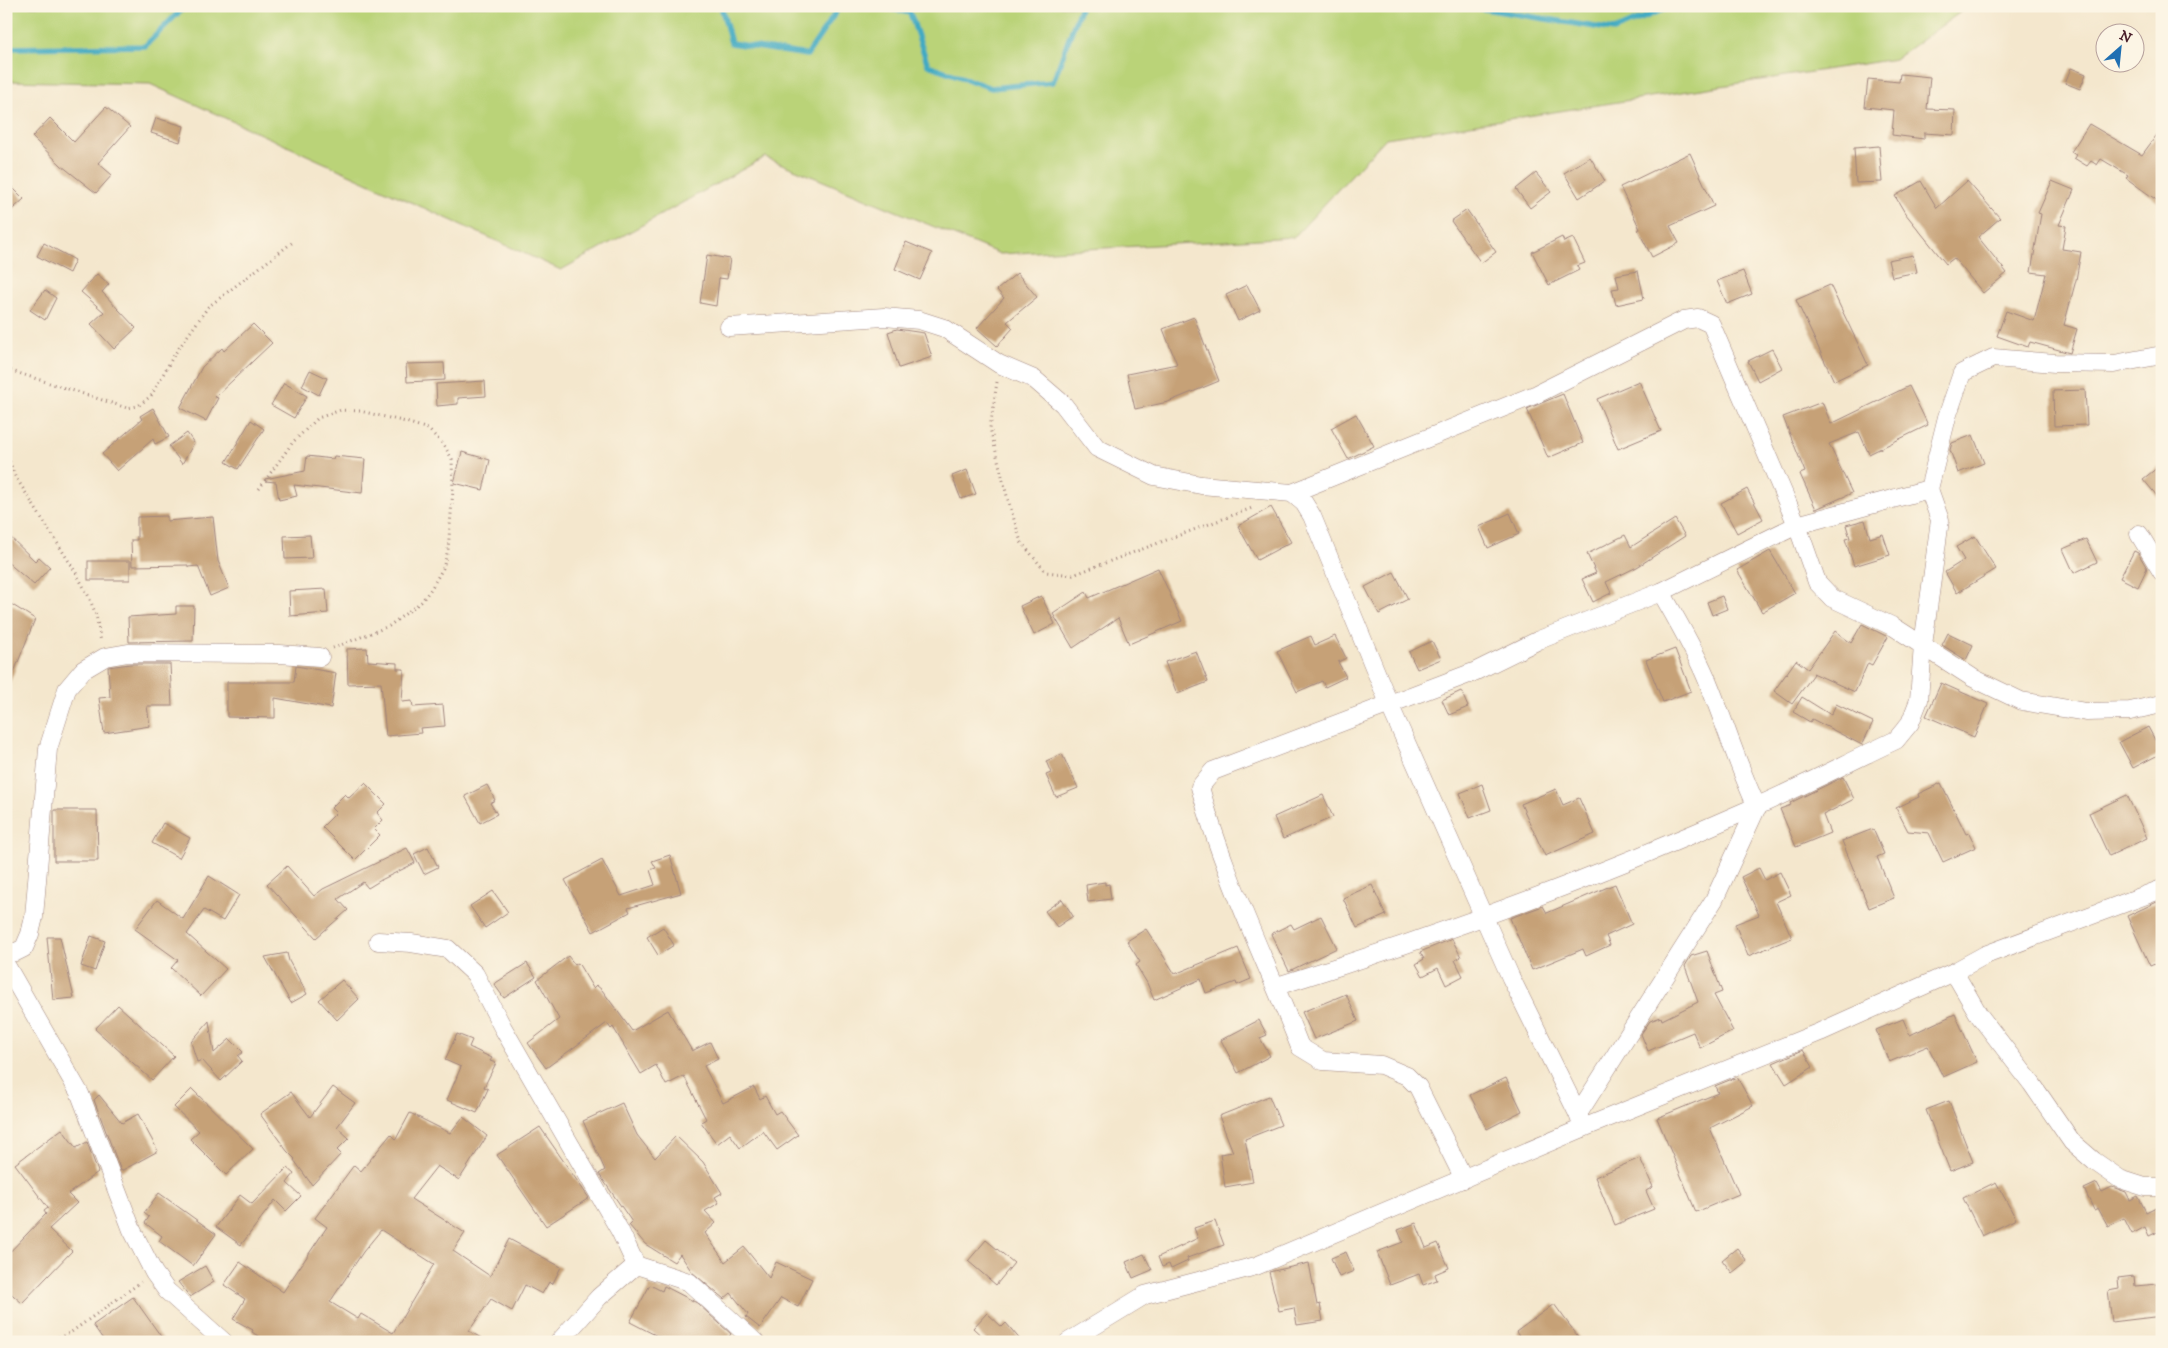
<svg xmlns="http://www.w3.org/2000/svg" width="2168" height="1348" font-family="'IM FELL DW Pica',serif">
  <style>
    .green { fill: #bad378; stroke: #827952 }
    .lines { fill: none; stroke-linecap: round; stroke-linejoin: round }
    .stream { stroke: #42aac2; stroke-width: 5.5 }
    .building { fill: #c6a177; fill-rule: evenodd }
    .minor-casing { stroke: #9f837c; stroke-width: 19 }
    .path { stroke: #9f837c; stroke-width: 3; stroke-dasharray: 1 4; stroke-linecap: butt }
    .minor { stroke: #fff; stroke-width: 18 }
  </style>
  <rect width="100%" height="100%" fill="#fcf5e5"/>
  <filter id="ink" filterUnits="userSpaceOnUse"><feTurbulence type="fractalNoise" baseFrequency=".02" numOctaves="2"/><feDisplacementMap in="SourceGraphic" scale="10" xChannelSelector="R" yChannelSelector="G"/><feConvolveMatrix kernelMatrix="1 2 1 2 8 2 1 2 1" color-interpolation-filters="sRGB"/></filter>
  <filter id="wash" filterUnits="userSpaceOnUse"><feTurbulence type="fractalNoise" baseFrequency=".0096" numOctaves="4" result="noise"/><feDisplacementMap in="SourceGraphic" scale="20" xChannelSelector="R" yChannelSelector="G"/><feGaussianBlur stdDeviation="1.12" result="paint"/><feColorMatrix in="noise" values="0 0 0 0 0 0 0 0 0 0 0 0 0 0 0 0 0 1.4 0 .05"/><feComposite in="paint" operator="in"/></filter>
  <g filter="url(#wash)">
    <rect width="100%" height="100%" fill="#f4e7cd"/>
    <!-- green -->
    <polygon class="green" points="6,6 1969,6 1895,59 1386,138 1294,237 1000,254 765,157 561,270 150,84 6,81"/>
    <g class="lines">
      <!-- stream -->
      <g class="stream">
        <polyline points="721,6 731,43 807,55 840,6"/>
        <polyline points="880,6 910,13 928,65 991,88 1053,82 1081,6"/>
        <polyline points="1466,6 1614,30 1672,6"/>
        <polyline points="6,48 145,46 185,6"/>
      </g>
    </g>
    <g id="blocks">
      <!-- building -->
      <g class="building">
        <polygon points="2071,68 2086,74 2080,89 2065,83"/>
        <polygon points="1900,74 1930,77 1927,109 1955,110 1954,135 1924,133 1924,139 1892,135 1894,110 1865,107 1868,79 1899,82"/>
        <polygon points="106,107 130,127 98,163 112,175 96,193 62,166 32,137 50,118 74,142"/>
        <polygon points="156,118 184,126 180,142 151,133"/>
        <polygon points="2089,124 2142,155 2162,128 2162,204 2126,178 2128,175 2101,159 2097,165 2091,161 2087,166 2074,158 2076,155 2071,152"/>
        <polygon points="1879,146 1882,182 1856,183 1854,148"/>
        <polygon points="1690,153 1714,206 1670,226 1679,243 1652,257 1638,230 1640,229 1620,187"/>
        <polygon points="1590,157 1605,181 1579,198 1564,173"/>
        <polygon points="1536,173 1551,192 1530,208 1516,189"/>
        <polygon points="6,181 24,199 6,215"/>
        <polygon points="1921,181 1937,208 1967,181 2000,218 1978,237 2007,273 1983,293 1954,258 1946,264 1905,213 1895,196"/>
        <polygon points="2052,181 2074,190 2059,225 2066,226 2062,249 2081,252 2076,280 2064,325 2077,329 2070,353 2030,342 2028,347 1997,336 2006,311 2034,321 2046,274 2031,272 2041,214 2038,213"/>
        <polygon points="1467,210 1496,252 1481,263 1451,221"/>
        <polygon points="1562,237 1564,242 1573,238 1585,263 1577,266 1579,270 1549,285 1532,252"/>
        <polygon points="906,242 932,253 920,280 895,269"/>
        <polygon points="44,243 75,260 69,273 37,256"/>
        <polygon points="707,255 730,259 727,279 719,278 716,306 700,303"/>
        <polygon points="1913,255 1917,272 1892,277 1888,260"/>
        <polygon points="1638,271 1644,299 1616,305 1612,289 1619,288 1616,275"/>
        <polygon points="1743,271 1752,294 1727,304 1717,281"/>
        <polygon points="1017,273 1037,297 1007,322 1013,328 997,346 977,328 1004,298 997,290"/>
        <polygon points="97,274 109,284 102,292 136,328 114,349 91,324 104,312 81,292"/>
        <polygon points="1247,285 1260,310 1238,321 1226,295"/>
        <polygon points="1830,285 1868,365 1834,381 1796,300"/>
        <polygon points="45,290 56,298 45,320 30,310"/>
        <polygon points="1194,317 1219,381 1168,402 1135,409 1127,374 1177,364 1163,329"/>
        <polygon points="253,324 272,343 215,397 218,398 206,421 180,408 202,367 222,348 224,351"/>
        <polygon points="897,329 924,333 932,357 899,368 888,332"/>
        <polygon points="1772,349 1782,368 1758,381 1748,361"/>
        <polygon points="444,363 445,380 407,382 406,364"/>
        <polygon points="310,370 327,378 319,395 302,386"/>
        <polygon points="485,381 486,396 458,398 458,404 437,406 436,384"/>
        <polygon points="1639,381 1661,431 1618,449 1597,399"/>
        <polygon points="284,383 307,396 294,418 271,405"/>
        <polygon points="1909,386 1928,425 1869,454 1859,432 1829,444 1852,493 1816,509 1800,474 1805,472 1783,417 1822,402 1831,424"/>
        <polygon points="2085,390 2087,425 2054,426 2053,391"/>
        <polygon points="1563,394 1583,443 1548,458 1527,409"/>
        <polygon points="153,408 169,437 155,444 153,439 117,471 102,454 142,419 140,416"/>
        <polygon points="1356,414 1374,446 1348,459 1331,428"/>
        <polygon points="251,420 264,429 238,469 226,462"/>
        <polygon points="187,433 194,443 182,464 169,446"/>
        <polygon points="1973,435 1984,463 1958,473 1950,450 1952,443"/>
        <polygon points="462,452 490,460 483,490 454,483"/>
        <polygon points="307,456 333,459 334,456 365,459 362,493 294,485 297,496 279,500 276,482 265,481 265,479 305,471"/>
        <polygon points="2162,464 2162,502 2143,479"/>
        <polygon points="967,470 976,494 961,499 952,476"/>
        <polygon points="1747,489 1763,519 1737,533 1721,503"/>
        <polygon points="1271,507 1291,542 1257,560 1238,526"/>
        <polygon points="1510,513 1519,534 1488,548 1479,527"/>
        <polygon points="167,516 167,521 213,517 218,561 229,588 210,596 198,566 188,567 188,565 132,566 131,540 137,540 137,517"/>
        <polygon points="1675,519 1685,536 1637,567 1606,582 1611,593 1593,602 1582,579 1596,573 1587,554 1625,535 1631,547"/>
        <polygon points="1865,520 1870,538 1883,534 1890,555 1854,566 1845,539 1850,538 1846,525"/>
        <polygon points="6,533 35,561 39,557 50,567 34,585 6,561"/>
        <polygon points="310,535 312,558 285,559 284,536"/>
        <polygon points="1975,536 1996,569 1957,593 1945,572 1964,560 1956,547"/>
        <polygon points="2086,539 2097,562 2074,573 2063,549"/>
        <polygon points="1770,551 1795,593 1762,612 1737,570"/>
        <polygon points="2134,551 2138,553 2147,568 2138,587 2120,578"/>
        <rect x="88" y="561" width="42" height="19"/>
        <polygon points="1158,568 1182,621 1129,644 1118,618 1073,648 1053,614 1086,592 1089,598"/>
        <polygon points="1394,572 1408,599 1379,614 1365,587"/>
        <polygon points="326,589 328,613 290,616 289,591"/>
        <polygon points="1041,596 1055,624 1034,635 1020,606"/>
        <polygon points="1722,596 1727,609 1712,615 1707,602"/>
        <polygon points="6,601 35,619 7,690 6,690"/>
        <polygon points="176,606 194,606 193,641 129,642 128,617 176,614"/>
        <polygon points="1862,624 1888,637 1872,665 1868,663 1855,692 1813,673 1814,674 1792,704 1774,691 1796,660 1808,669 1835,631 1851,643"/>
        <polygon points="1948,633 1973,645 1966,660 1942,645"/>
        <polygon points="1311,636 1315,645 1335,636 1346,658 1338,662 1346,677 1325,687 1322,681 1297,692 1277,651"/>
        <polygon points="1432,641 1441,659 1417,669 1409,652"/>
        <polygon points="367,648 368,661 397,663 397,669 404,669 402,702 412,701 413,707 443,705 445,726 420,728 421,733 386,736 381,683 348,684 347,649"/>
        <polygon points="1675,649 1691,691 1663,702 1646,660"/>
        <polygon points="1196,651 1208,682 1177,694 1165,662"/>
        <polygon points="130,664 170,664 172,706 147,706 150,726 104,733 99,698 110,697 108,667"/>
        <polygon points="296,666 336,673 331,708 275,698 275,718 227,717 227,682 294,682"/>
        <polygon points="1941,683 1988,704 1974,737 1926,716"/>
        <polygon points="1461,691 1468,707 1449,715 1442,700"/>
        <polygon points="1802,697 1831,715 1836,704 1873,722 1862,745 1812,719 1810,722 1793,712"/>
        <polygon points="2148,727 2162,753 2133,768 2119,742"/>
        <polygon points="1062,754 1078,788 1056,797 1046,775 1051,773 1046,761"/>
        <polygon points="1843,777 1854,799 1823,815 1830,833 1796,847 1780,809 1791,805 1790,803"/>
        <polygon points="365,783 386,804 377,813 383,820 374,829 380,835 355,860 322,827 336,813 331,808 345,794 349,798"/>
        <polygon points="1941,783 1966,834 1969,833 1976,847 1943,862 1929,833 1908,831 1896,808 1919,797 1918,794"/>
        <polygon points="1482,784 1491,810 1470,818 1460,793"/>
        <polygon points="487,785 495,800 490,803 497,814 480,823 465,796"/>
        <polygon points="1556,789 1563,805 1579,798 1595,834 1545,856 1521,804"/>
        <polygon points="1323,795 1333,817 1283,839 1274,817"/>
        <polygon points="2127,795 2147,838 2109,856 2089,813"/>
        <polygon points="54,810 97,810 98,861 54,861"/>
        <polygon points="163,823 190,838 179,858 152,843"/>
        <polygon points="1873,829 1884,854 1877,857 1894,898 1869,908 1842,841"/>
        <polygon points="428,847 438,867 424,874 414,854"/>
        <polygon points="407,848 415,863 381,880 368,888 363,882 338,899 348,910 316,938 267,884 287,866 314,896 323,889"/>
        <polygon points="670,855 681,893 628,908 630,912 593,932 565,880 602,860 621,896 655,885 650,870 656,868 652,861"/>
        <polygon points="1759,868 1765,880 1780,872 1791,895 1776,902 1792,938 1748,956 1735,924 1759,915 1741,877"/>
        <polygon points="209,876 239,895 223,921 204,910 187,934 226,969 201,996 171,968 178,960 135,929 157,900 183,919"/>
        <polygon points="1105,882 1105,885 1109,884 1111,899 1088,902 1086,885"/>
        <polygon points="1615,884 1632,924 1606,936 1610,945 1586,956 1583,949 1532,970 1510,918 1543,906 1547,913"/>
        <polygon points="1372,885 1386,915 1357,928 1343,898"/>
        <polygon points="493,891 508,912 485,928 470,906"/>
        <polygon points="1062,899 1073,916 1057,927 1045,911"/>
        <polygon points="2157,902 2162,914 2162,961 2150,966 2127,916"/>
        <polygon points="1321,916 1337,948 1289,971 1271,934 1291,924 1294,929"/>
        <polygon points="663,927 674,945 658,955 647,937"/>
        <polygon points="1146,929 1175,974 1238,948 1251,979 1237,985 1236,982 1206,993 1201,979 1154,1000 1147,983 1136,965 1140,962 1127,941"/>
        <polygon points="91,936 105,941 95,971 81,966"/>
        <polygon points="47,937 60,937 74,998 53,1000"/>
        <polygon points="1452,939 1461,957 1455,960 1463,976 1446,985 1438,968 1423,976 1416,964 1424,959 1420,952"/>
        <polygon points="1707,951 1722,992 1714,995 1733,1031 1700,1048 1693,1032 1648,1051 1641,1034 1650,1021 1661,1017 1662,1020 1698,1002 1685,966 1691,956"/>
        <polygon points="287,953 289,961 307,994 291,1003 265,957"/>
        <polygon points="568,956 575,965 578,963 593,988 596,985 602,990 632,1031 668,1010 692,1051 710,1042 718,1059 704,1066 723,1103 754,1087 760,1099 765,1096 775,1114 780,1111 798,1135 777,1150 763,1131 740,1148 730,1134 717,1144 701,1122 706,1119 684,1076 666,1085 656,1065 641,1074 613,1027 611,1029 607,1023 546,1068 528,1043 559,1019 537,980"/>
        <polygon points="527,963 536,977 504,998 494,984"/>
        <polygon points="342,980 359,999 337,1020 319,1000"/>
        <polygon points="1346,994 1358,1021 1314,1039 1302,1012"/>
        <polygon points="118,1005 174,1056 152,1080 95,1029"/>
        <polygon points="1955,1014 1977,1062 1943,1077 1928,1046 1889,1062 1876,1030 1903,1019 1910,1035"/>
        <polygon points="1259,1020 1267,1035 1260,1038 1270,1056 1238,1073 1221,1040"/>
        <polygon points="209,1021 214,1053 230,1039 243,1052 238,1056 242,1061 221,1081 202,1060 197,1062 191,1042"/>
        <polygon points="457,1034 472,1040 469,1047 492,1058 490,1061 496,1063 484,1087 488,1089 477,1113 447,1100 461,1067 445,1060"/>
        <polygon points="1803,1050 1813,1067 1786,1084 1773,1063"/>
        <polygon points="1737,1077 1753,1106 1710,1128 1739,1194 1696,1212 1657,1118 1718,1093 1715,1086"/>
        <polygon points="1506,1078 1522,1111 1487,1129 1470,1095"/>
        <polygon points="333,1087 355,1103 337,1127 349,1138 337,1150 341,1154 312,1185 294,1160 295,1159 287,1151 260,1114 291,1092 310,1117"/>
        <polygon points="192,1089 253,1149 226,1175 190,1139 199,1131 174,1107"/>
        <polygon points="99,1095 122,1123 138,1114 158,1151 121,1171 94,1100"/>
        <polygon points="1269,1096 1281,1125 1245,1139 1253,1182 1225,1187 1220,1154 1233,1152 1219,1116"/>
        <polygon points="1949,1101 1973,1162 1950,1171 1926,1110"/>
        <polygon points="622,1103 637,1135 655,1158 676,1136 703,1162 722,1193 715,1197 719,1203 705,1211 716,1223 705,1233 725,1262 744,1247 769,1278 776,1262 812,1279 798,1307 781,1298 760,1328 746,1317 748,1314 731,1293 724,1299 692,1272 680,1254 674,1262 645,1244 629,1225 632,1222 599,1174 605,1170 583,1121"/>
        <path d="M410 1113 450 1133 463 1117 487 1136 459 1180 437 1166 411 1199 465 1233 453 1251 490 1276 509 1239 561 1267 552 1285 549 1282 542 1294 525 1285 512 1311 491 1299 469 1331 488 1342H267L252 1332 253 1330 233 1319 245 1299 224 1285 240 1262 283 1292 327 1227 315 1218 354 1165 361 1171 391 1134 396 1139ZM381 1230 434 1264 393 1333 361 1314 358 1319 330 1302 363 1252Z"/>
        <polygon points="540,1127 589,1198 546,1226 497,1155"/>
        <polygon points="62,1129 76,1148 87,1142 98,1172 68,1194 77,1203 49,1229 72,1251 22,1303 6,1289 6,1256 46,1214 44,1211 48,1208 15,1164"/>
        <polygon points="1640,1158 1653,1187 1646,1191 1654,1209 1615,1225 1595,1177"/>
        <polygon points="287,1168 294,1174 287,1183 301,1196 286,1211 275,1200 241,1245 216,1227 240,1195 252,1204"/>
        <polygon points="1996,1182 2016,1219 1982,1236 1963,1198"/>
        <polygon points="2097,1183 2102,1192 2112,1187 2126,1192 2130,1200 2138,1196 2146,1212 2162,1204 2162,1230 2149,1236 2145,1227 2132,1234 2124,1218 2108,1226 2098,1208 2094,1210 2084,1189"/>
        <polygon points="159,1193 216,1234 193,1266 159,1241 162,1236 145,1223 149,1217 144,1213"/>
        <polygon points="1215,1221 1224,1245 1187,1258 1188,1261 1171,1269 1169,1264 1162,1267 1158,1257 1198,1238 1194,1228"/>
        <polygon points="1416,1223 1426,1248 1438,1243 1449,1268 1435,1274 1437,1280 1423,1285 1419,1274 1390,1285 1377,1252 1403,1242 1398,1230"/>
        <polygon points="986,1240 1014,1263 996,1285 968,1261"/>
        <polygon points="1737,1248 1747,1261 1732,1273 1722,1260"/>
        <polygon points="1346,1252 1354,1271 1339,1277 1331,1258"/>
        <polygon points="1144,1254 1152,1270 1133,1278 1126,1262"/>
        <polygon points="1309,1263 1317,1305 1320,1304 1323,1321 1297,1325 1294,1308 1279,1311 1269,1272"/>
        <polygon points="205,1266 214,1282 190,1297 178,1282"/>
        <polygon points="2134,1276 2135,1286 2158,1284 2162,1316 2112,1322 2108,1291 2119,1289 2118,1278"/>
        <polygon points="650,1285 662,1291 664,1286 697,1303 731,1334 725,1342 669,1342 630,1322"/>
        <polygon points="133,1297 165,1342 105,1342 93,1325"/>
        <polygon points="1554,1304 1582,1342 1523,1342 1516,1332"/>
        <polygon points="987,1313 1002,1327 1006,1323 1022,1342 984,1342 986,1340 973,1328"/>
      </g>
    </g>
  </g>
  <g filter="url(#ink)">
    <use href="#blocks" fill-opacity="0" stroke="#9f837c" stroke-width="1"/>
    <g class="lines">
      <!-- minor casing -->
      <g class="minor-casing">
        <g id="minor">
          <polyline points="729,327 884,317 919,320 944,328 999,364 1034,379 1063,404 1097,448 1154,476 1201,485 1292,493 1537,394 1684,320 1698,318 1711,324 1797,525 1817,582 1832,598 1894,627 1973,678 2021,701 2086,712 2130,711 2162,704"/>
          <polyline points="1292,493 1304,503 1312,516 1390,706 1511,978 1578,1114 1583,1128"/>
          <polyline points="2139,534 2162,572"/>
          <polyline points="378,941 411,943 448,949 475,974 503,1028 620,1231 636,1265"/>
          <polyline points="6,952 16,952 24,948 30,934 34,917 48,749 67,689 83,670 105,657 128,653 280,654 320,657"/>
          <polyline points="6,965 80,1094 132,1230 154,1273 167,1291 224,1342"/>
          <polyline points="1954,972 1979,1015 2032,1084 2072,1142 2094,1161 2120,1179 2145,1187 2162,1187"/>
          <path d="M1277 986C1439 936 1600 876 1755 807 1803 786 1849 762 1896 740L1910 723 1919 700 1923 645 1940 520 1929 489"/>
          <path d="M1578 1114 1714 900 1757 807C1737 764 1724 720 1706 677 1693 647 1677 620 1661 592"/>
          <path d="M1464 1179 1418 1087 1407 1076 1381 1065 1323 1061 1300 1047C1266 960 1224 877 1200 787L1213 771 1474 672 1539 640 1661 592 1797 525 1929 489 1947 417 1962 373 1993 358 2055 363 2114 364 2162 355"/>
          <polyline points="559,1342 599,1297 636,1265 689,1282 755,1342"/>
          <polyline points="1068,1342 1145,1295 1256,1266 1583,1128 1820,1032 1954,972 1985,955 2162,889"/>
        </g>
      </g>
      <!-- path -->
      <g class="path">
        <polyline points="6,369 127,408 138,406 151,396 174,355 208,307 293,242"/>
        <polyline points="997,382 990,428 1008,500 1021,542 1046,572 1073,575 1252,508"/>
        <polyline points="6,452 15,476 75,571 89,597 96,615 101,642"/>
        <polyline points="259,489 293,442 318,418 341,410 360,411 406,422 428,429 444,445 452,459 453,490 448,550 443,568 431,589 421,602 389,626 333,648"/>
        <polyline points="49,1342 70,1333 141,1282"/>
      </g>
      <!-- minor -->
      <use href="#minor" class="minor"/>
    </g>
  </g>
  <!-- margin -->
  <rect width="2168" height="1348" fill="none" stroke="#fcf5e5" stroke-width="25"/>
  <!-- north arrow -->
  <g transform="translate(2120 48) rotate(27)"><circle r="24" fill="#fcf5e5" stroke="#b59f9b"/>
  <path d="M0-4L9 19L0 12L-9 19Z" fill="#1f6fb2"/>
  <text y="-8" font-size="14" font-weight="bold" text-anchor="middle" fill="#4a1f2b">N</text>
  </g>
</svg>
